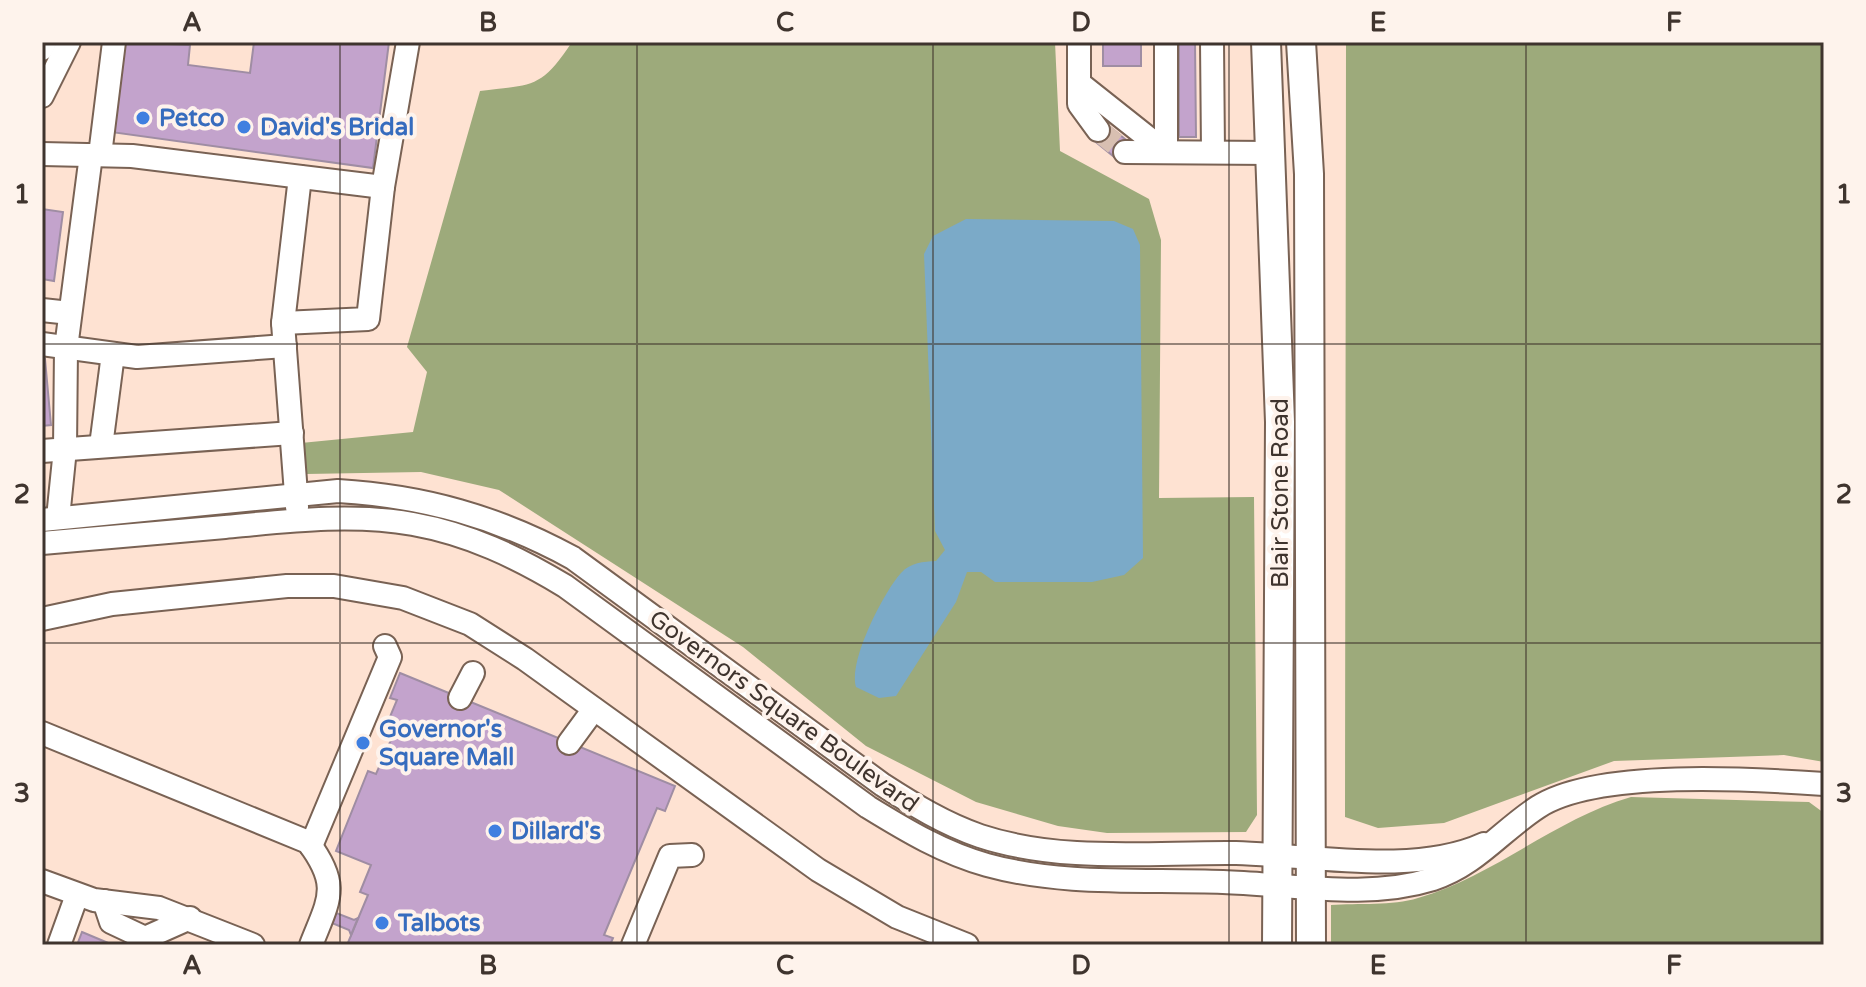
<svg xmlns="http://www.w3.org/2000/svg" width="1866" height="987" font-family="'Varela Round',sans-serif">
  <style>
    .forest { fill: #9daa7b }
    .water { fill: #7baac8 }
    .building { fill: #c3a3cc; stroke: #9f8da3; stroke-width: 2 }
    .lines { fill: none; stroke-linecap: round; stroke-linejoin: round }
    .minor-tunnel { stroke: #d8bfb1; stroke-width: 22; stroke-dasharray: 22 11; stroke-linecap: butt }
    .minor-casing { stroke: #796254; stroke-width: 26 }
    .major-casing { stroke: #796254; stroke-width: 32 }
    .minor { stroke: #fff; stroke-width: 22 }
    .major { stroke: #fff; stroke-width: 28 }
    .grid { fill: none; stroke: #3f342e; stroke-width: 2; stroke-opacity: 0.55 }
    .shop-dot { fill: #3f7fe0; stroke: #fef3ec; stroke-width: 3 }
    .labels { text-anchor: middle; stroke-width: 8; stroke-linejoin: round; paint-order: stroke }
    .shop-label { font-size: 24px; font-weight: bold; fill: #366cbe; stroke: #fef3ec; text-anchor: start }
    .street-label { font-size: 24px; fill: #3f342e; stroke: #fef3ec }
    .neatline { fill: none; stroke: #3f342e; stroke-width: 3 }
    .grid-label { font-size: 26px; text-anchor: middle; font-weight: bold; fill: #3f342e }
  </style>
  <rect width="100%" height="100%" fill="#fee2d2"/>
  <!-- forest -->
  <g class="forest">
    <path d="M572 42H1055L1060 151 1149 199 1161 240 1159 498 1254 497 1257 815 1246 832 1107 833 1058 826 976 802 866 746 743 647 499 490 421 472 306 474 301 443 413 432 427 372 407 347 480 91C533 84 540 90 572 42Z"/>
    <polygon points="1346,42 1824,42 1824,762 1784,755 1614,761 1444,823 1378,828 1345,817"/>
    <path d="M1631 797 1809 802 1824 813V942L1331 945V905C1358 903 1392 906 1418 898 1494 876 1555 819 1631 797Z"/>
  </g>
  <!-- water -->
  <path class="water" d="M966 219 1114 221 1133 229 1140 245 1143 558 1124 575 1092 582H995L981 572H967L956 602 896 696 879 698 856 687C848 662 883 593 901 573 911 562 923 562 936 561L945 550 935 531 924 254 933 236Z"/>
  <!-- building -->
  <g class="building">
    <polygon points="123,42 190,45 188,65 250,73 254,42 389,42 373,168 111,132"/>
    <rect x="1103" y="42" width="38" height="24"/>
    <polygon points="1179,42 1195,42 1196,137 1179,137"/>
    <polygon points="1104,122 1131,144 1118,160 1091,138"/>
    <polygon points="42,209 63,212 54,281 42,279"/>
    <polygon points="45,359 51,425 42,426 42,360"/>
    <polygon points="400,673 675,786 665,811 657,808 604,935 613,938 610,945 347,945 368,895 360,892 371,865 336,851 368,771 376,774 391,740 382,736 397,700 390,698"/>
    <polygon points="331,911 354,920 358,918 351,935 349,930 327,921"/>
    <polygon points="82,932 113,945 77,945"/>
  </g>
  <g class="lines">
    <!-- minor-tunnel -->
    <polyline class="minor-tunnel" points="1098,130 1125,152"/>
    <!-- minor casing -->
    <g class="minor-casing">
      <g id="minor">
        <polyline points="1079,42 1079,104 1098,130"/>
        <polyline points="1166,42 1166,152"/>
        <polyline points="1212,42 1213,152"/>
        <polyline points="42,49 45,42"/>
        <polyline points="1079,83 1166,152"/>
        <polyline points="42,96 69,42"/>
        <polyline points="1125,152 1273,153"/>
        <polyline points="42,154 132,156 383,187"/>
        <polyline points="100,155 114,42"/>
        <polyline points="42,310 70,313"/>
        <polyline points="283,323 368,319 383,187 408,42"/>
        <polyline points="42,344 137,357 285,346"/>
        <polyline points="101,446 113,354"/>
        <polyline points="42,451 292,433"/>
        <polyline points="297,507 283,323 300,177"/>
        <polyline points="58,518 65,449 66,348 91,155"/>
        <path d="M42 520 338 491C423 496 498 517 573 558L883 785C914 805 945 824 980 836 1062 863 1152 852 1236 853 1310 855 1414 876 1484 844"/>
        <path d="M42 543C103 538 164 532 225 527 287 521 351 513 413 524 469 534 517 557 565 586L868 807C907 831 944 853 987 865 1063 886 1145 879 1223 882 1292 884 1366 900 1433 879 1476 865 1501 831 1538 807 1597 769 1753 779 1824 784"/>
        <polyline points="42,619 112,604 287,586 334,586 403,598 470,624 525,659 818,870 897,917 967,945"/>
        <polyline points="460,698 473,673"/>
        <path d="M42 733 308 842C341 886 329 899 311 945"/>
        <polyline points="569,743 594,709"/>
        <polyline points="311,846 390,657 385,646"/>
        <polyline points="42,881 94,900 159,908 253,945"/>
        <polyline points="104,901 111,922 145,938 190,918"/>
        <polyline points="59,945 77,895"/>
        <polyline points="633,945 670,856 692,855"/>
      </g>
    </g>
    <!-- major casing -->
    <g class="major-casing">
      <g id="major">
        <polyline points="1266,42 1280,422 1277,945"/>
        <polyline points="1301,42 1309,174 1311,945"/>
      </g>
    </g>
    <!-- minor -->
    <use href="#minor" class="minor"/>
    <!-- major -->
    <use href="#major" class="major"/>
  </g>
  <!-- grid -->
  <path class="grid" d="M340 42V945M637 42V945M933 42V945M1229 42V945M1526 42V945M42 344H1824M42 643H1824"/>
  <!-- markers -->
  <g class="shop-dot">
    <circle cx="143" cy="118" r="8"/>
    <circle cx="244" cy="127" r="8"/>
    <circle cx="363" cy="743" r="8"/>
    <circle cx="495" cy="831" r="8"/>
    <circle cx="382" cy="923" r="8"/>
  </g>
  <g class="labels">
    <!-- shop labels -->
    <g class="shop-label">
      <text x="159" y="126">Petco</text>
      <text x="260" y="135">David's Bridal</text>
      <text x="379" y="737">Governor's<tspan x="379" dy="28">Square Mall</tspan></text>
      <text x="511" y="839">Dillard's</text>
      <text x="398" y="931">Talbots</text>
    </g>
    <!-- street labels -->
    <g class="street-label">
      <text transform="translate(1280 493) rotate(-90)" y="8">Blair Stone Road</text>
      <text transform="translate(784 711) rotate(36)" y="8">Governors Square Boulevard</text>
    </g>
  </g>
  <!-- border -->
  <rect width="1866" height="987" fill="none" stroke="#fef3ec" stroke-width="88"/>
  <rect x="44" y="44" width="1778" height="899" class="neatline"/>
  <g class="grid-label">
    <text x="192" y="31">A</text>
    <text x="488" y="31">B</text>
    <text x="785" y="31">C</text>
    <text x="1081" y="31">D</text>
    <text x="1378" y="31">E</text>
    <text x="1674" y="31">F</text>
    <text x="22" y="203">1</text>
    <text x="1844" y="203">1</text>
    <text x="22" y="503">2</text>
    <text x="1844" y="503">2</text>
    <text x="22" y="802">3</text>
    <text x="1844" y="802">3</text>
    <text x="192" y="974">A</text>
    <text x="488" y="974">B</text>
    <text x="785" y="974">C</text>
    <text x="1081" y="974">D</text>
    <text x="1378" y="974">E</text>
    <text x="1674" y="974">F</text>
  </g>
</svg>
